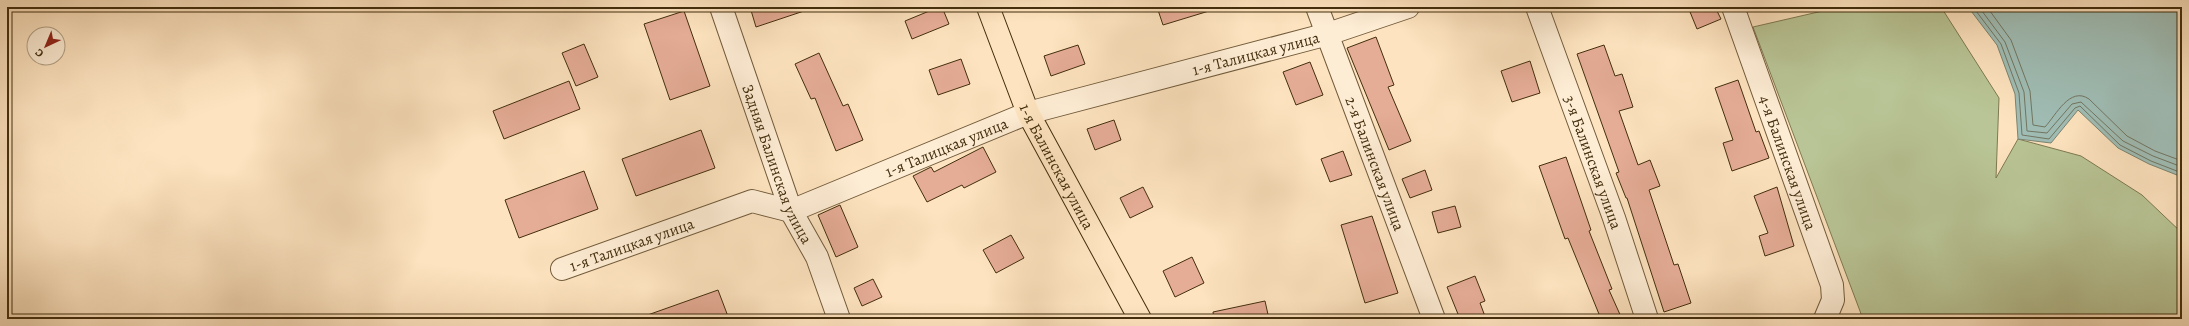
<svg xmlns="http://www.w3.org/2000/svg" width="2189" height="326" font-family="Alegreya,serif">
  <style>
    .green { fill: #b9c596; stroke: #7e7a52 }
    .water { fill: #a0beb6; stroke: #7b8472 }
    .lines { fill: none; stroke-linecap: round; stroke-linejoin: round }
    .shore { stroke: #727662; stroke-width: 1 }
    .building { fill: #e5ac96; stroke: #432e0d }
    .minor-casing { stroke: #725b3a; stroke-width: 24 }
    .major-casing { stroke: #432e0d; stroke-width: 24 }
    .minor { stroke: #feedd5; stroke-width: 22 }
    .major { stroke: #fde3bf; stroke-width: 22 }
    .labels { text-anchor: middle; stroke-width: 3; stroke-linejoin: round; paint-order: stroke }
    .street-label { font-size: 16px; fill: #432e0d; stroke: #feedd5 }
  </style>
  <rect width="100%" height="100%" fill="#fde3bf"/>
  <filter id="stains"><feTurbulence type="fractalNoise" baseFrequency=".005" numOctaves="4"/><feColorMatrix values="0 0 0 0 .2 0 0 0 0 .09 0 0 0 0 .02 0 0 0 .5 -.17"/></filter>
  <radialGradient id="worn" r=".72"><stop offset=".6" stop-color="#630" stop-opacity="0"/><stop offset="1" stop-color="#630" stop-opacity=".3"/></radialGradient>
  <!-- green -->
  <polygon class="green" points="1840,7 1941,7 1999,98 1996,178 2018,139 2081,156 2142,195 2182,233 2182,319 1863,319 1753,27"/>
  <!-- water -->
  <polygon class="water" points="1968,7 2177,7 2182,16 2182,177 2149,164 2118,148 2078,110 2051,143 2018,139 2015,94 1997,45"/>
  <g class="lines">
    <!-- shore -->
    <g class="shore">
      <polyline points="1973,7 2001,44 2019,93 2022,135 2049,139 2075,108 2080,106 2120,145 2151,161 2182,173"/>
      <polyline points="1979,7 2005,42 2024,92 2027,131 2047,133 2072,104 2081,102 2123,141 2153,156 2182,167"/>
      <path d="M1987 7 2011 40 2030 91 2033 125 2045 127C2056 115 2070 86 2089 99L2127 136 2155 151 2182 161"/>
    </g>
  </g>
  <!-- building -->
  <g class="building">
    <polygon points="750,7 807,7 807,10 756,27"/>
    <polygon points="939,7 942,7 949,24 912,39 905,21"/>
    <polygon points="1157,7 1208,7 1209,11 1163,25"/>
    <polygon points="1688,7 1715,7 1721,19 1697,29"/>
    <polygon points="684,11 710,86 670,100 644,24"/>
    <polygon points="1376,37 1394,85 1388,87 1411,141 1389,150 1347,48"/>
    <polygon points="584,44 598,77 576,86 562,53"/>
    <polygon points="1078,45 1085,64 1051,76 1044,56"/>
    <polygon points="1604,45 1615,76 1622,74 1633,107 1619,111 1638,165 1650,160 1660,186 1649,190 1674,265 1678,264 1691,303 1664,312 1627,198 1626,198 1616,173 1619,172 1577,54"/>
    <polygon points="819,53 843,106 848,104 863,140 836,151 815,98 811,99 795,64"/>
    <polygon points="961,59 970,84 938,95 929,70"/>
    <polygon points="1530,61 1540,93 1512,102 1501,71"/>
    <polygon points="1310,62 1323,95 1296,105 1283,72"/>
    <polygon points="1738,80 1756,132 1759,131 1769,158 1732,171 1723,143 1733,140 1715,88"/>
    <polygon points="569,81 580,109 504,139 493,111"/>
    <polygon points="1114,120 1121,140 1095,150 1087,129"/>
    <polygon points="701,130 715,168 636,196 622,159"/>
    <polygon points="983,147 996,172 964,188 962,185 927,202 913,176 931,167 934,172"/>
    <polygon points="1343,151 1352,175 1330,182 1321,159"/>
    <polygon points="1566,157 1591,230 1589,231 1612,289 1609,290 1622,319 1601,319 1568,238 1565,239 1539,166"/>
    <polygon points="1425,170 1432,190 1410,198 1402,179"/>
    <polygon points="584,171 598,209 519,238 505,200"/>
    <polygon points="1143,187 1153,207 1130,218 1120,198"/>
    <polygon points="1777,187 1794,246 1765,256 1759,236 1768,233 1754,196"/>
    <polygon points="840,205 858,247 836,257 818,215"/>
    <polygon points="1455,206 1461,227 1438,233 1432,212"/>
    <polygon points="1372,216 1398,293 1365,303 1341,225"/>
    <polygon points="1011,235 1024,258 996,273 983,250"/>
    <polygon points="1192,257 1204,283 1175,297 1163,271"/>
    <polygon points="1475,276 1485,301 1480,303 1486,319 1460,319 1447,287"/>
    <polygon points="873,279 882,297 862,306 854,288"/>
    <polygon points="718,290 729,319 642,319 642,317"/>
    <polygon points="1265,301 1269,319 1214,319 1213,312"/>
  </g>
  <g class="lines">
    <!-- minor casing -->
    <g class="minor-casing">
      <g id="minor">
        <path id="s1" d="M721 7 791 211 817 257 839 319"/>
        <path id="s2" d="M1317 7 1434 319"/>
        <path id="s3" d="M1537 7 1614 218 1647 319"/>
        <path id="s4" d="M1733 7 1832 285 1833 300 1825 319"/>
        <path id="s5" d="M562 269 752 201 791 211 1028 113 1328 34 1408 7"/>
      </g>
    </g>
    <!-- major casing -->
    <g class="major-casing">
      <g id="major">
        <path id="s6" d="M988 7 1028 113 1140 319"/>
      </g>
    </g>
    <!-- minor -->
    <use href="#minor" class="minor"/>
    <!-- major -->
    <use href="#major" class="major"/>
  </g>
  <g class="labels">
    <!-- street labels -->
    <g class="street-label">
      <text dy="6" stroke="none"><textPath href="#s5" startOffset="734">1-я Талицкая улица</textPath></text>
      <text dy="6" stroke="none"><textPath href="#s5" startOffset="410">1-я Талицкая улица</textPath></text>
      <text dy="6" stroke="none"><textPath href="#s1" startOffset="167">Задняя Балинская улица</textPath></text>
      <text dy="6" stroke="none"><textPath href="#s2" startOffset="167">2-я Балинская улица</textPath></text>
      <text dy="6" stroke="none"><textPath href="#s3" startOffset="165">3-я Балинская улица</textPath></text>
      <text dy="6" stroke="none"><textPath href="#s4" startOffset="165">4-я Балинская улица</textPath></text>
      <text dy="6" stroke="none"><textPath href="#s6" startOffset="174">1-я Балинская улица</textPath></text>
      <text dy="6" stroke="none"><textPath href="#s5" startOffset="74">1-я Талицкая улица</textPath></text>
    </g>
  </g>
  <!-- margin -->
  <rect width="2189" height="326" fill="none" stroke="#fde3bf" stroke-width="24"/>
  <rect x="8" y="8" width="2173" height="310" fill="none" stroke="#432e0d" stroke-width="2"/>
  <rect x="12" y="12" width="2165" height="302" fill="none" stroke="#432e0d"/>
  <!-- north arrow -->
  <g transform="translate(46 46) rotate(224)"><circle r="19" fill="#feedd5" stroke="#b3a185"/>
  <path d="M0-3L7 15L0 10L-7 15Z" fill="#8f2418"/>
  <text y="-6" font-size="11" font-weight="bold" text-anchor="middle" fill="#432e0d">С</text>
  </g>
  <rect width="100%" height="100%" filter="url(#stains)"/>
  <rect width="100%" height="100%" fill="url(#worn)"/>
</svg>
